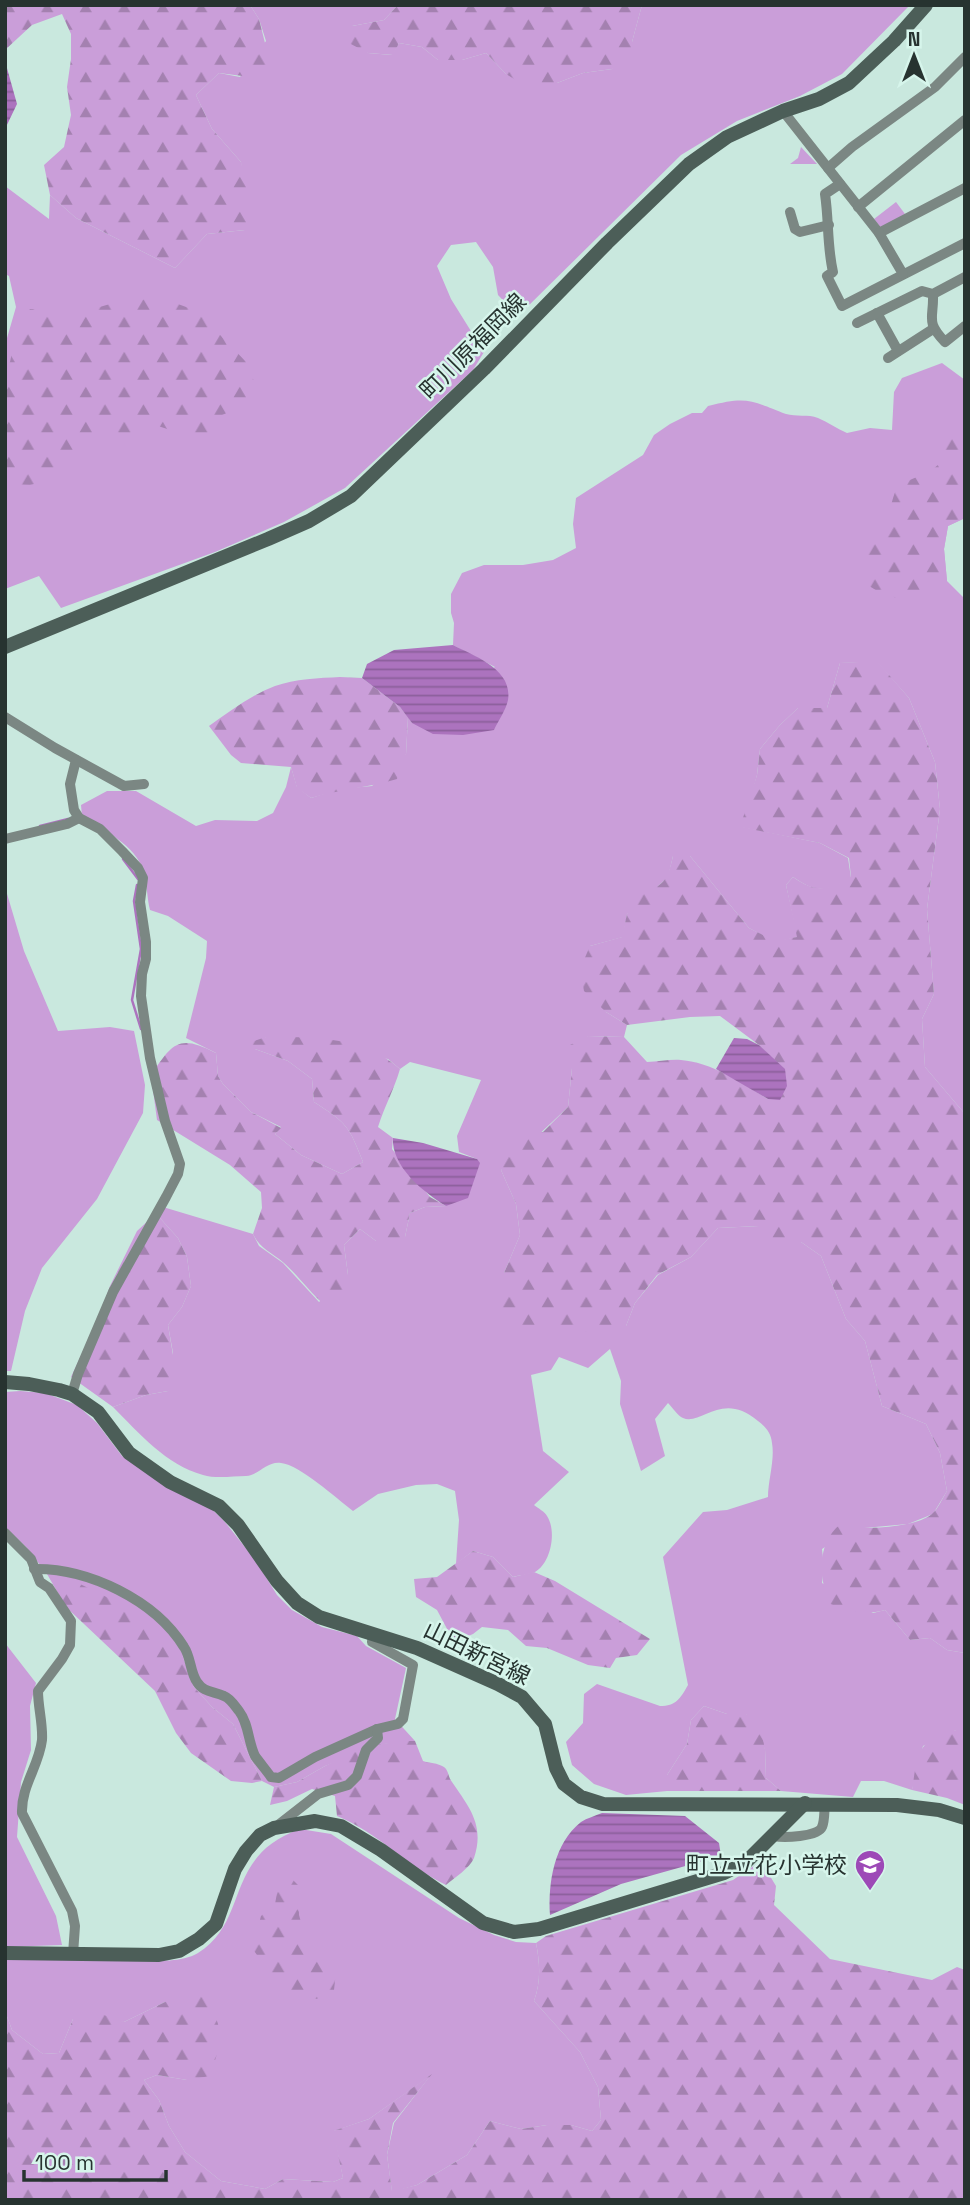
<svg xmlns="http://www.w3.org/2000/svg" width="970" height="2205" font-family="'Space Grotesk','Noto Sans JP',sans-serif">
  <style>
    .green { fill: #ca9ed9 }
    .forest { fill: url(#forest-firs) }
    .water { fill: url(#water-rules) }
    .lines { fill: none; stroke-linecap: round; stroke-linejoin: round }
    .stream { stroke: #ac73be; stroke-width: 2.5 }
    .street { stroke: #7b8783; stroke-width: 10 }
    .secondary { stroke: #4c5e58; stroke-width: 14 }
    .labels { text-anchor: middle; stroke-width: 5; stroke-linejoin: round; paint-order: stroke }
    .street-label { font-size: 23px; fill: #273330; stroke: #d6f5eb }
    .poi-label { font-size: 23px; fill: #273330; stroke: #d6f5eb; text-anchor: end }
  </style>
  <defs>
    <pattern id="forest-firs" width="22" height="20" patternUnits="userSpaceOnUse" patternTransform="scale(1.75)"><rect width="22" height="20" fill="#ca9ed9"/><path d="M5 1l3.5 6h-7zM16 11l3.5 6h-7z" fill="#a481b0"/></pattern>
    <pattern id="water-rules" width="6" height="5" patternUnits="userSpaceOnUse" patternTransform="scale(1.75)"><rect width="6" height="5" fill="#ac73be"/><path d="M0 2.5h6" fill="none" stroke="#8c5f9b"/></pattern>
  </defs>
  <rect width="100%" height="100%" fill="#c9e8de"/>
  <!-- green -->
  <g class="green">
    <polygon points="250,5 398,5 384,20 352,26 368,53 392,55 399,43 422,47 438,60 462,60 486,53 506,74 557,83 583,73 612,69 632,42 642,5 910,5 842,74 800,96 737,121 681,155 518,316 498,295 493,267 476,242 451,245 437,266 451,299 484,352 473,370 345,488 284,522 215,552 61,608 39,576 5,589 5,345 16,307 9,276 5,274 5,186 49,219 50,195 76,218 175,268 207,234 245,230 241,162 212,129 196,95 219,73 240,77 266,41 259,19"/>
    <polygon points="801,147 817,164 790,164 798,158"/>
    <polygon points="896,202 905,214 881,228 874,219"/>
    <path d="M942 363 965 380V518L948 526 944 549 947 581 965 599V1114L925 1067 922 1019 934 994 927 909 940 809 935 762 909 698 877 662 840 663 827 708H798L780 725 760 749 757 775 743 827 820 843 848 858 851 878C827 891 817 894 793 877L786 885 798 937 775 942 749 928 690 856H673L668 877 627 914 623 937 590 946 606 1012 627 1025 624 1037 588 1036 572 1068 568 1107 501 1170 516 1204 520 1235 504 1273 626 1326 635 1303 658 1275 691 1257 718 1228 759 1226 801 1242 821 1256 846 1319 865 1341 882 1406 926 1424 940 1453 947 1491 933 1514 908 1524 853 1529 822 1549 824 1567 822 1583 873 1613 885 1610 910 1640 930 1638 947 1650 965 1653V1730H956L923 1746 912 1790 884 1781H861L853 1797 781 1791 766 1778 765 1749 746 1714H727L704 1706 691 1720 687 1744 667 1775V1791L626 1795 594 1784 572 1765 566 1742 583 1723 584 1694 597 1684 660 1706C676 1706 680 1699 688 1685L663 1557 703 1512 727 1510 768 1497C768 1480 775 1460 772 1443 771 1433 766 1427 758 1421 722 1390 701 1426 683 1418 678 1416 672 1407 668 1403L655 1419 665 1456 641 1471 620 1404 621 1381 610 1349 588 1368 559 1357 551 1370 531 1375 543 1451 569 1472 534 1505C538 1508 545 1512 547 1516 557 1531 551 1563 535 1572 528 1575 519 1575 513 1577L493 1557 473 1551 456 1564 459 1520 455 1491 437 1484 416 1485 378 1494 353 1511C336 1498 300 1465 281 1463 267 1461 259 1475 246 1476 233 1476 216 1479 203 1475 166 1465 139 1433 113 1407L146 1395 168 1391 173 1353 168 1325 182 1307 191 1286 187 1257 178 1238 159 1217 163 1207 253 1234 259 1246 283 1263 319 1302 348 1275 344 1245 360 1229 376 1241 405 1237 410 1213 425 1207 446 1206 477 1159 459 1152 457 1136 481 1080 410 1062 400 1069 388 1059 266 1037 255 1049 288 1061 312 1079 314 1102C347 1123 349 1126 363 1162L342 1174 301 1155 275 1134 281 1127 251 1112 223 1084 218 1076 216 1053 186 1038 206 958 207 941 168 916 150 910C147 898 147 884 144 872 136 845 103 830 82 816L81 805 107 791H136L196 826 215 820 257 821 273 813 286 787 291 767 297 787 311 798 339 789 372 786 406 754 408 717 412 723 495 667 453 645 454 623 451 613V594L462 573 484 565H523L553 560 576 548 573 524 576 498 643 455 654 435 670 424 692 413H702L708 406C747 396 750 400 786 414 796 417 808 414 818 418 828 422 837 429 847 433L870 428 892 430 894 392 902 378Z"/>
    <polygon points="5,887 24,951 58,1031 110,1027 134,1031 145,1085 143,1113 97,1199 42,1268 25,1311 11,1371 5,1371"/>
    <polygon points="20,1391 45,1393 77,1405 97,1423 122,1456 159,1481 209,1506 225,1522 256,1561 277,1595 292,1610 322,1627 357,1636 366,1646 406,1668 395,1719 415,1741 384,1744 325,1766 297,1782 274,1787 262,1781 233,1724 212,1707 194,1687 183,1657 47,1574 26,1547 5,1527 5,1392"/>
    <polygon points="5,1643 36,1683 30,1706 31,1750 21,1782 17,1837 56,1916 62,1945 5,1947"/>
    <path d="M300 1829 331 1834 459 1918 494 1935 516 1942 536 1943C540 1963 541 1982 534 2001L580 2052 598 2087 601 2120 592 2131 571 2125H547L521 2129 490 2121 467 2155 417 2185 392 2192 387 2155 394 2123 430 2076 369 2119 334 2131 343 2178 333 2182 283 2179 265 2189 221 2181 185 2152 169 2126 159 2100 144 2080 157 2075 187 2080 165 2002 124 2022 73 2019 59 2053 43 2054 12 2030 5 2011V1959C50 1959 95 1961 140 1961 159 1960 181 1963 198 1953 250 1921 223 1856 300 1829Z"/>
  </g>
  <!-- forest -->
  <g class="forest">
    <polygon points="5,5 250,5 259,19 270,63 258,78 219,73 196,95 212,129 241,162 251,207 245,230 207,234 175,268 76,218 50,195 44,165 64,147 71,115 67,87 71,59 71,34 62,14 32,25 5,50"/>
    <polygon points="398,5 642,5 632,42 634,63 612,69 583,73 557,83 529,88 506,74 486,53 462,60 438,60 422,47 399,43 393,55 368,53 347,42 352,26 384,20"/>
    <polygon points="127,299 167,300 197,311 249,365 256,389 239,408 222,415 209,433 192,437 158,426 137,436 108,431 78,450 62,477 30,485 5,484 5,372 10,362 17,328 30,309 47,310 69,316"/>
    <path d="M965 418V518L948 526 944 549 947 581 920 606 879 592 861 581 865 550C889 537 887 508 898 485L931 471 940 463C942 442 947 431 965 418Z"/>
    <path d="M877 661 909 698 935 762 940 809 927 909 934 994 922 1019 925 1067 965 1114V1653L947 1650 930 1638 910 1640 885 1610C864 1616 848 1611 828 1603 820 1577 816 1542 841 1524 860 1531 915 1528 932 1514 938 1509 943 1497 947 1491L940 1453 926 1424 882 1406 865 1341 846 1319 821 1256 801 1242 774 1250 758 1226 718 1228 691 1257 657 1275 635 1303 626 1326 604 1333 525 1328 501 1311 504 1273 520 1235 516 1204 501 1170 523 1129 543 1132 568 1107 572 1068 566 1047 588 1036 624 1037 647 1062C658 1062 670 1059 681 1060 714 1063 741 1083 768 1099L784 1069 759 1045 720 1016 690 1017 627 1025 606 1012 584 991 580 969 590 946 622 937 627 914 638 894C664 886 667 882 673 856H690L749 928 775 941 797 937 786 885 793 877C816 893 826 891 851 877L849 858 820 843 740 827 757 775 760 749 780 725 798 708H827L840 663Z"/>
    <path d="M340 677 362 678 400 707 408 717 406 754 397 779C368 788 340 789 311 798L297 788 291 767 241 763 231 755 209 726C229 712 251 695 275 686 295 679 319 678 340 677Z"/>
    <path d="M266 1037C312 1037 364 1036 400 1069 394 1090 384 1107 378 1127L393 1138 392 1149 430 1197 446 1206 425 1207 410 1213 405 1237 393 1260 376 1241 360 1229 344 1245 348 1275 347 1307 335 1313C314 1299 302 1279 284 1263 271 1252 260 1249 253 1234L262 1208 261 1192 230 1165 157 1120 151 1075C172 1044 178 1033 216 1053L218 1076 223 1084 251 1112 281 1128 275 1134 301 1155 342 1174 363 1162C349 1126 347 1123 314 1102L312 1079 288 1061 255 1049 251 1042Z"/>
    <polygon points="159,1217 178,1238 187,1257 191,1286 182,1307 168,1325 177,1379 168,1391 146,1395 113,1407 71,1377 99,1317 110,1286 137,1231 151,1218"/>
    <polygon points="473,1551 493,1557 513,1577 534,1572 555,1581 650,1639 637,1655 616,1658 610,1668 588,1665 547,1648 526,1646 508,1630 482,1627 473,1634 454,1642 437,1610 416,1597 414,1579 437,1577"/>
    <polygon points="47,1574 76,1582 145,1616 168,1635 183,1657 194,1687 212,1707 233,1724 262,1781 252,1783 231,1781 191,1753 176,1733 155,1691 66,1607"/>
    <polygon points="704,1706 727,1714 746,1714 759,1722 765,1749 766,1778 781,1791 667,1791 667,1775 687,1744 691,1720"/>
    <path d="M956 1730H965V1805L947 1798 912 1790C918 1752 917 1740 956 1730Z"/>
    <path d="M399 1741H415L423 1761C429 1763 438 1763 444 1767 449 1771 448 1777 452 1782 469 1807 485 1825 474 1858 470 1868 454 1878 446 1885 407 1866 377 1832 337 1816L335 1796 312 1789 287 1801 270 1805 274 1787 297 1782 325 1766 366 1747Z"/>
    <path d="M761 1861 776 1886 774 1905 830 1959 932 1980 957 1967 965 1970V2200H5V2011L12 2030 43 2054 59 2053 73 2019 90 2010 124 2022 165 2002 202 1992C225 2032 224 2033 210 2076L187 2080 157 2075 144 2080 159 2100 169 2126 185 2152 221 2181 265 2189 283 2179 333 2182 343 2178 333 2131 369 2119 432 2074 393 2123 387 2155 392 2191 417 2185 467 2155 490 2121 521 2129 547 2125H571L592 2131 601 2120 598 2087 580 2052 534 2001C541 1982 540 1963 536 1943L546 1936 733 1880Z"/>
    <path d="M292 1879 298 1885 299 1915 304 1933 323 1948 336 1972 334 1990C328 1993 321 1999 314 1999 286 2000 266 1968 252 1948L261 1916 275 1904 279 1882Z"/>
  </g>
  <!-- water -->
  <g class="water">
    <polygon points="5,61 17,104 5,129"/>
    <path d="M453 645C474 656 513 669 508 700 506 710 498 721 494 730L463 735 433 734 412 723 400 707 362 678 367 664 394 650Z"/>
    <polygon points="734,1038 747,1039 759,1045 785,1069 787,1086 780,1100 768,1099 716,1069"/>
    <path d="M393 1138 423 1143 477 1159 480 1163 468 1198 446 1206C424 1193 391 1166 393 1138Z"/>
    <path d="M602 1813 685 1816 719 1843 721 1856 621 1884 550 1915C548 1883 554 1843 581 1822 587 1818 595 1816 602 1813Z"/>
  </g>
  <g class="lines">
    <!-- stream -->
    <g class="stream">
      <polyline points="40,826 68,819"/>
      <polyline points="123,859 138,879"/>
      <polyline points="137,885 134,901 141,949 132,1000 141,1029"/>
    </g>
    <!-- street -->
    <g class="street">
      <polyline points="783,111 879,233 965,188"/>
      <polyline points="828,168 852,147 935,87 965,57"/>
      <path d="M840 184 825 194C829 221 827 246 833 272L827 276 842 306 965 243"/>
      <polyline points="858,207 965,120"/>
      <polyline points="790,212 795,229 800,232 829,225"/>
      <polyline points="879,233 903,274"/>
      <path d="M933 294C934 319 925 321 945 342L965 326"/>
      <polyline points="877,313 898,351"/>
      <polyline points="857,323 922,291 933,294 965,277"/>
      <polyline points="888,358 933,329"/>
      <polyline points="5,717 55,748 124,786 144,784"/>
      <polyline points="5,839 67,824 79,818"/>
      <polyline points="72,1394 78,1374 113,1292 166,1197 178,1174 180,1164 165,1121 150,1058 141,996 142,974 146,959 146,942 140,902 143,878 138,868 122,851 100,829 79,818 74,810 70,784 76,760"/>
      <path d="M5 1533 31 1559 40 1582 49 1588 71 1621 70 1645 62 1659 38 1691C38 1707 43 1724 42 1740 39 1766 21 1786 22 1813L72 1911 75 1926 73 1954"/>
      <path d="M34 1569C88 1568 155 1600 184 1647 191 1657 190 1672 197 1682 204 1693 214 1691 224 1696 230 1698 235 1706 239 1711 249 1724 248 1742 255 1756 260 1763 266 1770 271 1777L279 1778 315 1757 377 1729 398 1724 403 1719 413 1665 372 1642 373 1633"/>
      <polyline points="277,1826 318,1794 348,1785 357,1776 366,1750 378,1738 377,1729"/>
      <path d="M774 1836C783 1838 818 1837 822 1827 825 1820 824 1810 825 1803"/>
    </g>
    <!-- secondary -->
    <g class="secondary">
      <polyline points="5,647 268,539 309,521 351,496 484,369 607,243 689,164 727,137 783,111 819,99 849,83 894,41 926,5"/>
      <polyline points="5,1382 29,1384 59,1390 72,1394 98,1412 129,1453 170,1482 219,1506 238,1525 277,1581 297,1603 319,1617 417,1648 498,1684 522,1697 545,1724 556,1768 564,1784 581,1797 603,1804 897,1805 939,1810 965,1818"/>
      <polyline points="5,1953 159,1955 179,1951 199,1939 216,1924 235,1869 246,1851 260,1835 274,1828 315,1821 341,1826 381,1850 483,1923 514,1932 539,1929 724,1873 745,1863 805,1803"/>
    </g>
  </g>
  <!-- icons -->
  <defs>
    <g id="school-pin" transform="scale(1.575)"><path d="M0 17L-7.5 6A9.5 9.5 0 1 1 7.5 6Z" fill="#9d49b7" stroke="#d6f5eb"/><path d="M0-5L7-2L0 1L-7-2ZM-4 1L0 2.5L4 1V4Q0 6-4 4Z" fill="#fff"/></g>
  </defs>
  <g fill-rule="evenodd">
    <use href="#school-pin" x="870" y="1865"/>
  </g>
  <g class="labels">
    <!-- street labels -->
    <g class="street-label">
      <text transform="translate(473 346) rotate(-45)" y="8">町川原福岡線</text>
      <text transform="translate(477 1653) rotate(26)" y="8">山田新宮線</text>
    </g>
    <!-- poi labels -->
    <g class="poi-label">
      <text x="847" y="1873">町立立花小学校</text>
    </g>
  </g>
  <!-- border -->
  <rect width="970" height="2205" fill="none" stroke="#273330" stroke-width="14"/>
  <!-- north arrow -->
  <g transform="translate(914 56)" stroke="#d6f5eb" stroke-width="5" paint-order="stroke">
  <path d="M0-5L12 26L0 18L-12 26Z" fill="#273330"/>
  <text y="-10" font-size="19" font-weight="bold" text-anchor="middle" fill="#273330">N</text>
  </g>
  <!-- scale -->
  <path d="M24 2170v10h142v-10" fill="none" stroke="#273330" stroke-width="3.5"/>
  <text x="35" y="2170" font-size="21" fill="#273330" stroke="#d6f5eb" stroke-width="5" paint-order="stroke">100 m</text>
</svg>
